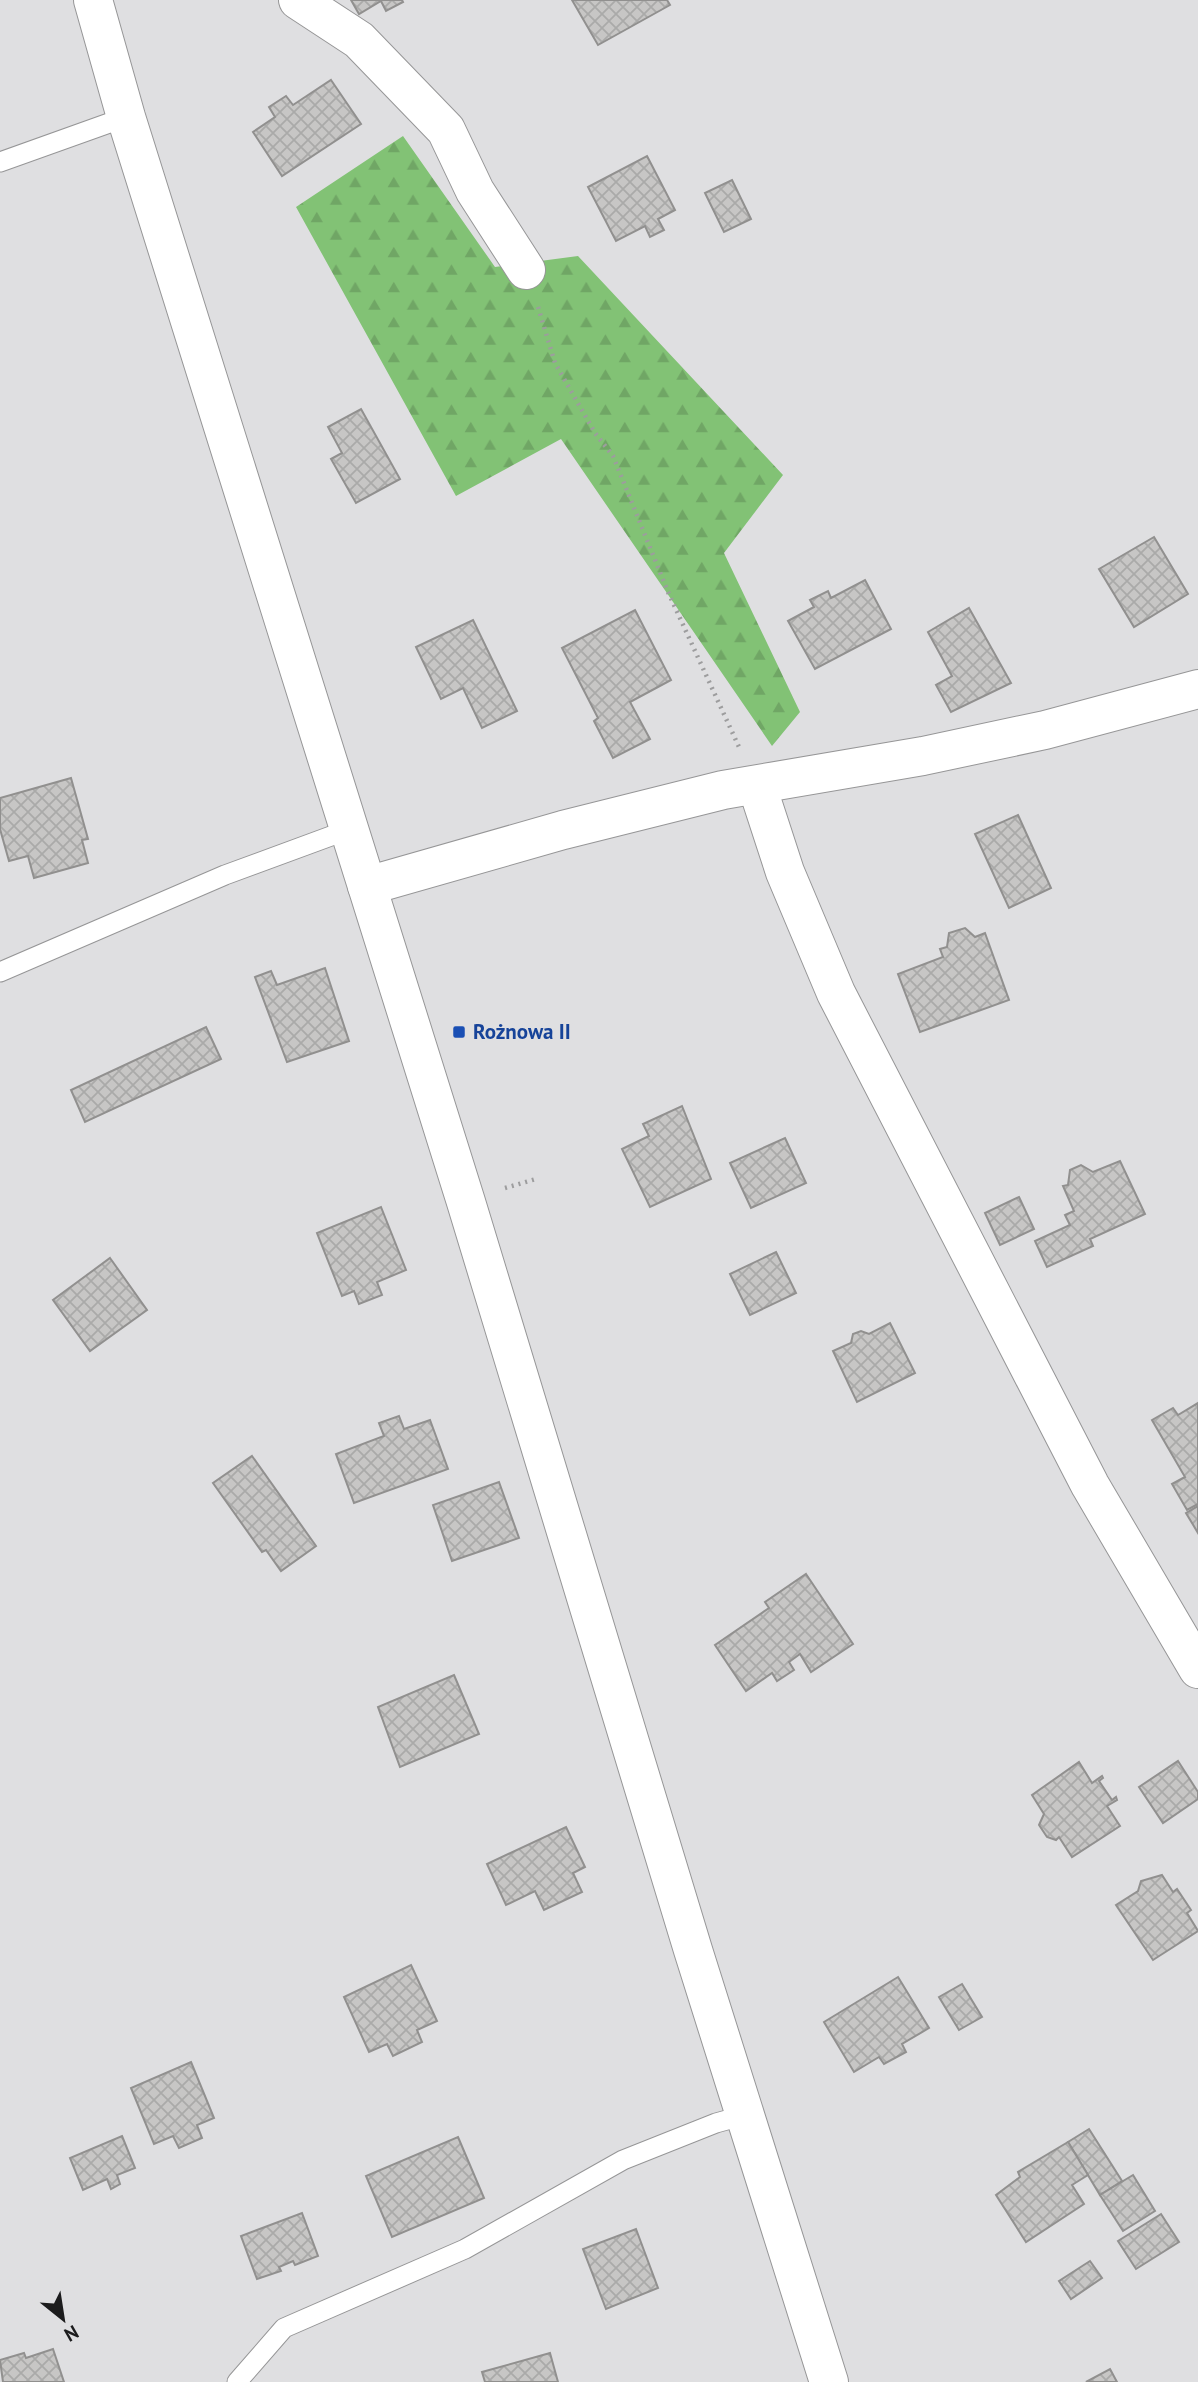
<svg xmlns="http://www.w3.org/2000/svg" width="1198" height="2382" font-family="'PT Sans',sans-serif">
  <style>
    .forest { fill: url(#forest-firs) }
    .building { fill: url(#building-cross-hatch); stroke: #91908f; stroke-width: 2 }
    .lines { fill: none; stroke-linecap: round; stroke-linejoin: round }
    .lane-casing { stroke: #969697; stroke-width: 21 }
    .street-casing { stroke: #969697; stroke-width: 40 }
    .secondary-casing { stroke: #969697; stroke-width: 40 }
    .path { stroke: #9d9d9e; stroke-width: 4.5; stroke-dasharray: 2 5; stroke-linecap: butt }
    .lane { stroke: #fff; stroke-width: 19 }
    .street { stroke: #fff; stroke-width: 38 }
    .secondary { stroke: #fff; stroke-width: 38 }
    .transit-dot { fill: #1a4fb4; stroke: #dfdfe1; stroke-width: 2.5 }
    .labels { text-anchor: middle; stroke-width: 6; stroke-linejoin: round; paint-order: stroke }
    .transit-label { font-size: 21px; font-weight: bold; fill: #164399; stroke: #dfdfe1; text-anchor: start }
  </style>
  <defs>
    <pattern id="forest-firs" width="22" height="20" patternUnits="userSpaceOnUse" patternTransform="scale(1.75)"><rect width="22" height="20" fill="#82c275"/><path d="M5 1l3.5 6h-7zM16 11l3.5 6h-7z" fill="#70a665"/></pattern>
    <pattern id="building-cross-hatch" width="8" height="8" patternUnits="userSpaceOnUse" patternTransform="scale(1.75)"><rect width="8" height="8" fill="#c7c6c5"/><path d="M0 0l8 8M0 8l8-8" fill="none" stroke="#aaaaa9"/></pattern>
  </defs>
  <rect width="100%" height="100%" fill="#dfdfe1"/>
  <!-- forest -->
  <polygon class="forest" points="403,136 495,267 578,256 783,475 724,553 800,712 772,746 561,439 456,496 296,207"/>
  <!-- building -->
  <g class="building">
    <polygon points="351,0 402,0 403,2 386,11 381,1 359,14"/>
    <polygon points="572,0 667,0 670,5 598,45"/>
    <polygon points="331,80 361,124 282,176 253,132 275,117 269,107 286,96 293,105"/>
    <polygon points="647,156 675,210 658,219 664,230 650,237 645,226 616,241 588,187"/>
    <polygon points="732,180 751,219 724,232 705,193"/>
    <polygon points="361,409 400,479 356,503 331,459 342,453 328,427"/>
    <polygon points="1154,537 1188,594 1134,627 1099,569"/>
    <polygon points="865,580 891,629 815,669 788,621 814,607 810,600 828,591 831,598"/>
    <polygon points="969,608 1011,683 951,712 936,685 952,676 928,632"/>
    <polygon points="635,610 671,680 630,702 650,739 613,758 594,721 598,718 562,648"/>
    <polygon points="473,620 517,711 482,728 463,688 441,699 416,647"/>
    <polygon points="71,778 88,839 82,840 88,863 34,878 28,856 9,861 0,829 0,798"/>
    <polygon points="1018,815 1051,888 1009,908 975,834"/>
    <polygon points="965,928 975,937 985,933 1009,1000 920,1032 898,974 943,957 940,949 947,947 949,933"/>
    <polygon points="325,968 349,1041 287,1062 255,977 271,971 277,985"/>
    <polygon points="206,1027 221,1059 85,1122 71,1090"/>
    <polygon points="682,1106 711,1179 650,1207 622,1149 649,1136 643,1124"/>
    <polygon points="785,1138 806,1183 751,1208 730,1163"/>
    <polygon points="1120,1161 1145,1214 1090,1239 1093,1246 1047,1267 1035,1241 1070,1225 1065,1215 1074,1211 1063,1186 1068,1185 1070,1170 1081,1165 1093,1172"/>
    <polygon points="1019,1197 1034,1229 1000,1245 985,1213"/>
    <polygon points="381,1207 406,1270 377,1282 382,1295 359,1304 354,1291 342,1296 317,1233"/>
    <polygon points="776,1252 796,1293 750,1315 730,1274"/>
    <polygon points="110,1258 147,1310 90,1351 53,1300"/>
    <polygon points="890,1323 915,1373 857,1402 833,1351 851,1343 853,1334 861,1331 869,1334"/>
    <polygon points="1198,1403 1198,1504 1187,1510 1172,1484 1185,1477 1152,1420 1173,1408 1178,1415"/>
    <polygon points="399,1416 404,1429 430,1420 448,1469 354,1503 336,1454 384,1436 379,1423"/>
    <polygon points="252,1456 316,1546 281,1571 266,1550 262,1552 213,1483"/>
    <polygon points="499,1482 519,1538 452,1561 433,1505"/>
    <polygon points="1198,1506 1198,1533 1186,1513"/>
    <polygon points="806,1574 853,1644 811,1672 800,1654 789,1662 794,1670 777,1681 772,1673 746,1691 715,1645 769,1608 765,1602"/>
    <polygon points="454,1675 479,1734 400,1767 378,1707"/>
    <polygon points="1178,1761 1198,1792 1198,1799 1163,1823 1139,1787"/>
    <polygon points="1079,1762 1092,1783 1102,1776 1103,1778 1099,1781 1112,1800 1116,1797 1117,1800 1107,1806 1120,1826 1072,1857 1059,1837 1056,1840 1047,1837 1039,1825 1044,1814 1032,1795"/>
    <polygon points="566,1827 585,1867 573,1873 582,1892 544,1910 535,1891 506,1905 487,1864"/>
    <polygon points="1162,1875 1173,1892 1177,1889 1191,1910 1187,1913 1198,1931 1153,1960 1116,1905 1138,1891 1141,1881"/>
    <polygon points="411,1965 437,2021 417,2030 422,2042 393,2056 387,2044 369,2052 344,1997"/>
    <polygon points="898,1977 929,2028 902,2044 906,2052 884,2064 879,2057 854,2072 824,2022"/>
    <polygon points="962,1984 982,2017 959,2030 939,1997"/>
    <polygon points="191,2062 214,2118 197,2125 202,2138 179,2148 173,2136 154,2144 131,2088"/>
    <polygon points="1089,2129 1122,2181 1100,2195 1068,2142"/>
    <polygon points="122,2136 135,2168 117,2175 120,2184 111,2189 107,2179 83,2190 70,2158"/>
    <polygon points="458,2137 484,2198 392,2237 366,2176"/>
    <polygon points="1068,2142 1088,2175 1072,2185 1084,2204 1026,2242 996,2195 1020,2177 1018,2172"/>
    <polygon points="1133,2175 1155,2211 1123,2231 1100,2195"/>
    <polygon points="302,2213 318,2256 295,2265 293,2261 279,2267 281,2271 257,2279 241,2236"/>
    <polygon points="1161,2214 1179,2242 1136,2269 1118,2241"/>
    <polygon points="636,2229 658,2288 606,2309 583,2249"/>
    <polygon points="1090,2261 1102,2278 1071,2299 1059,2281"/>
    <polygon points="53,2349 64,2382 3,2382 0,2360 24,2353 26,2358"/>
    <polygon points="550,2353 558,2382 485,2382 482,2372"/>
    <polygon points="1110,2369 1117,2382 1086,2382"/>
  </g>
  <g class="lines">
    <!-- lane casing -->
    <g class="lane-casing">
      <g id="lane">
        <polyline points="0,162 126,117"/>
        <polyline points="0,972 225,875 350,829"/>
        <polyline points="237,2382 284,2328 465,2249 623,2160 716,2123 745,2115"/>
      </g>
    </g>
    <!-- street casing -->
    <g class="street-casing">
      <g id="street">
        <polyline points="298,0 359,40 446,130 475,191 526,270"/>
        <polyline points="757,786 785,872 836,993 1090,1485 1198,1669"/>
        <polyline points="367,886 563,830 723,790 923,756 1045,730 1198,689"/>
      </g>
    </g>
    <!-- secondary casing -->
    <g class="secondary-casing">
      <polyline id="secondary" points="93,0 126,117 466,1202 693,1950 829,2382"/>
    </g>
    <!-- path -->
    <g class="path">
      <polyline points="538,307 555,363 595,433 613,456 668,592 739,747"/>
      <polyline points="505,1188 536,1179"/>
    </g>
    <!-- lane -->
    <use href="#lane" class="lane"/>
    <!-- street -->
    <use href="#street" class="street"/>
    <!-- secondary -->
    <use href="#secondary" class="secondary"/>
  </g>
  <!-- markers -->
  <rect class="transit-dot" x="452" y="1025" width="14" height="14" rx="3.5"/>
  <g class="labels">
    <!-- transit labels -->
    <g class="transit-label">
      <text x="473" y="1039">Rożnowa II</text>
    </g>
  </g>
  <!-- north arrow -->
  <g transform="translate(63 2319) rotate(150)" stroke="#dfdfe1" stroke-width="5" paint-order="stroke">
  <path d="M0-5L12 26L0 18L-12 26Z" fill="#1c1c1d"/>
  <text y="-10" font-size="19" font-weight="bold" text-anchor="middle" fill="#1c1c1d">N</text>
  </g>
</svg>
